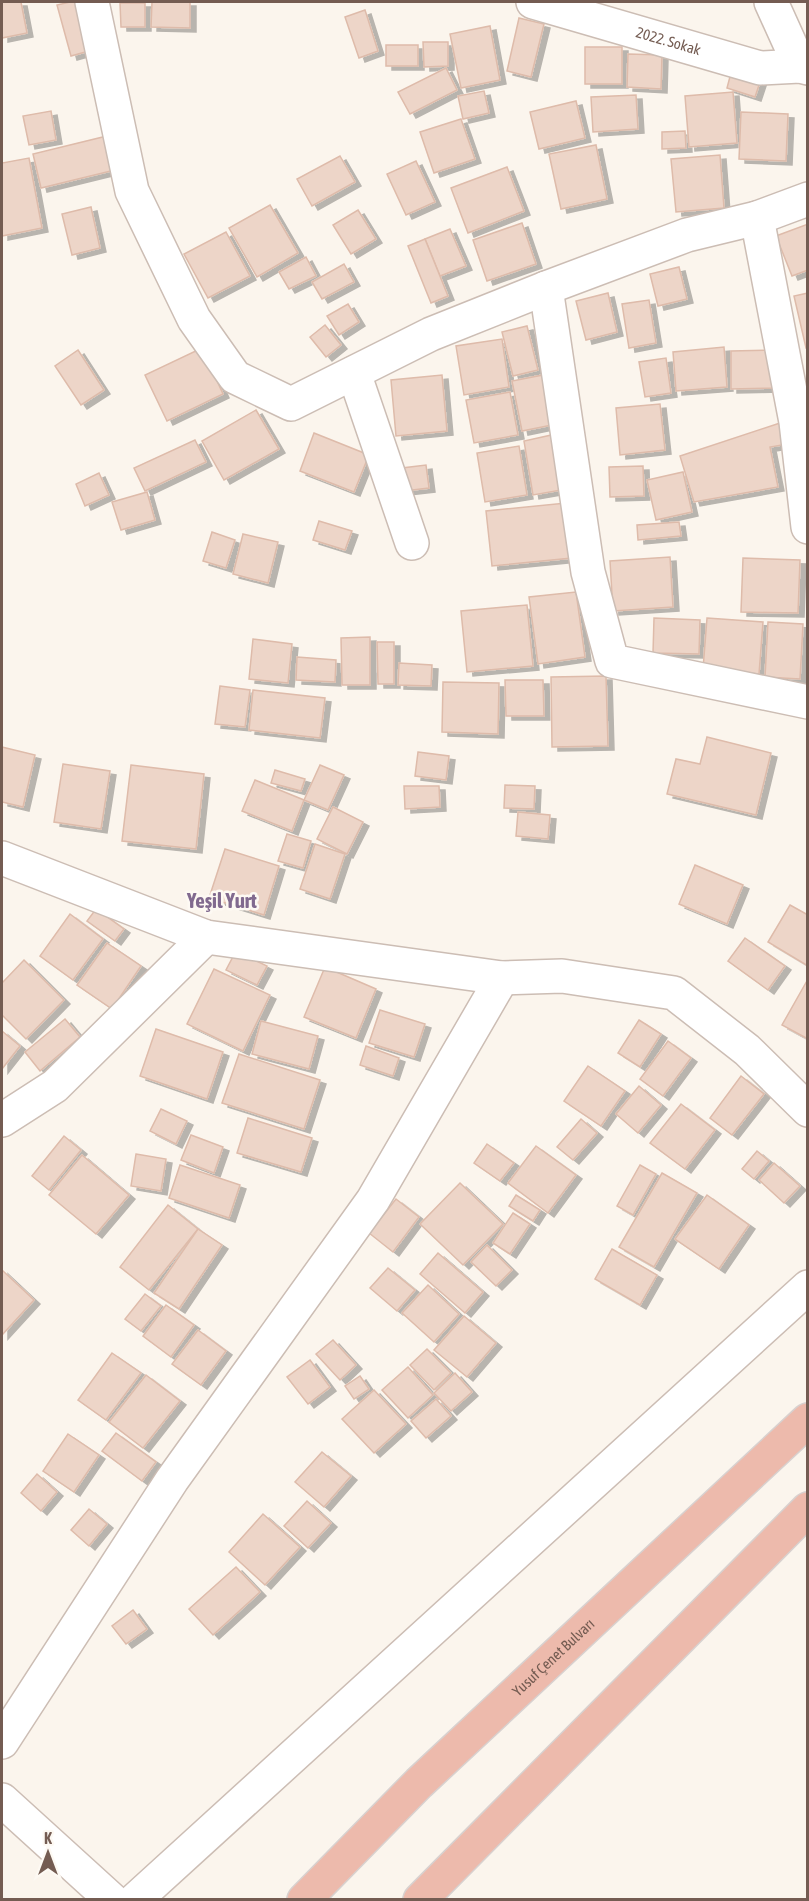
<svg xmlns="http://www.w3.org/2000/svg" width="809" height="1901" font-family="'Asap Condensed',sans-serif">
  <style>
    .building { fill: #edd5c8; stroke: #debbaa; stroke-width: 1.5; filter: url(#shadow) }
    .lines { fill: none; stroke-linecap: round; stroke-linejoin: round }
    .minor-casing { stroke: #ccbdb4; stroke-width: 36 }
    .highway-casing { stroke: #d8d1cf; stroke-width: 36 }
    .minor { stroke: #fff; stroke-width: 33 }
    .highway { stroke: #edbaac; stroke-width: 33 }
    .labels { text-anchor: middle; stroke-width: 5; stroke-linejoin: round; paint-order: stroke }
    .street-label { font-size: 15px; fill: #745c52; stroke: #fdf9f3 }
    .district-label { font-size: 21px; font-weight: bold; fill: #816a8f; stroke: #fdf9f3 }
  </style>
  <defs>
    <filter id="shadow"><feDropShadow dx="6" dy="4" stdDeviation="0" flood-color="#0004"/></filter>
  </defs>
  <rect width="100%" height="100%" fill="#fbf5ed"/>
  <!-- building -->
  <g class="building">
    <polygon points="2,2 21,2 27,33 2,38"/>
    <polygon points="70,2 83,2 96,49 71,56 57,5"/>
    <polygon points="152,2 190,2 190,28 151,27"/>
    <polygon points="120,3 145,3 145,27 121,27"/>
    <polygon points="365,10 378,51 359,58 345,17"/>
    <polygon points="519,18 544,24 531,77 507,71"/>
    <polygon points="490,26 500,80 461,88 450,34"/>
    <polygon points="423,42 448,42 448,66 424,67"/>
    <rect x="386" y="45" width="32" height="21"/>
    <rect x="585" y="47" width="37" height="37"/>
    <polygon points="628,54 662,55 661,89 627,87"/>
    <polygon points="446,68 457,90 410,114 398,92"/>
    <polygon points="732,69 761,79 755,97 727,88"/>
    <polygon points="484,91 489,113 463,119 458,96"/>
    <polygon points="733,92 737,143 689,147 685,96"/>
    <polygon points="636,95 638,129 593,132 591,97"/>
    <polygon points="576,101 585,138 539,149 530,112"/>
    <polygon points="51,111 56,140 29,145 23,116"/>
    <polygon points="741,112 788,114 786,161 739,159"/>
    <polygon points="461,119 475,159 434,173 420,132"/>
    <polygon points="685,131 686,148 662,149 662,132"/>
    <polygon points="111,135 119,169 41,188 33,154"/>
    <polygon points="596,145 607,199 561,209 549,154"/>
    <polygon points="720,155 724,208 676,212 671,159"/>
    <polygon points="340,156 355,182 312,206 297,179"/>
    <polygon points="29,158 42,228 2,236 2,163"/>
    <polygon points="416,161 435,202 406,215 387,174"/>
    <polygon points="507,167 524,211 468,233 451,188"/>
    <polygon points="270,205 298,253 257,277 229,228"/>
    <polygon points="91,207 100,248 72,255 62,214"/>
    <polygon points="358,210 376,239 351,254 333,225"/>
    <polygon points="522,223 536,264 487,281 473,240"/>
    <polygon points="808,224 808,270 792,276 776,236"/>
    <polygon points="450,229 466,266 440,276 425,239"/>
    <polygon points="226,232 250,276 208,298 184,254"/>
    <polygon points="425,239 448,296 431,303 408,246"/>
    <polygon points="306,257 316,276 289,289 279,272"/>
    <polygon points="344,264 354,282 322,299 312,282"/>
    <polygon points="679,267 687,299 658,306 650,274"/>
    <polygon points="608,293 617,332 586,340 576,301"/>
    <polygon points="808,293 808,347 806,348 794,296"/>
    <polygon points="649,300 656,343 629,348 622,304"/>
    <polygon points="348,304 359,322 339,335 327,316"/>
    <polygon points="325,325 341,345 326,357 310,337"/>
    <polygon points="527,326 538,370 513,376 502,332"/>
    <polygon points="502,339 509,387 464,395 456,346"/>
    <polygon points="724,347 727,387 676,391 673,352"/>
    <polygon points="202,348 223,394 167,421 145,375"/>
    <polygon points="78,350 104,390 81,405 55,366"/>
    <polygon points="774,350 775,388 731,389 731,351"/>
    <polygon points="666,358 671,393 645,397 639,362"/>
    <polygon points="442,375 447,431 396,436 391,380"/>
    <polygon points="543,375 552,425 522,431 512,381"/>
    <polygon points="510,392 518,435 474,443 466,400"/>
    <polygon points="660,404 665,450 620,455 616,408"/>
    <polygon points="256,410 279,449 224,480 202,441"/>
    <polygon points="783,422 788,444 770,447 778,487 694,502 680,456"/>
    <polygon points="314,433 369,455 354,492 300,471"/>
    <polygon points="556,434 567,489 533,495 524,441"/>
    <polygon points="195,440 206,462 145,491 134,468"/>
    <polygon points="519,446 527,495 485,502 477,453"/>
    <polygon points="426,465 429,488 404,491 402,468"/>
    <polygon points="643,466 644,496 610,497 609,467"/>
    <polygon points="683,472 692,512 656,520 647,480"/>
    <polygon points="99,473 109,495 85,506 76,484"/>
    <polygon points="147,492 155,520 121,530 112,502"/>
    <polygon points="566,503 572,558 492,566 486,511"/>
    <polygon points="319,521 352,531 345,550 313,540"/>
    <polygon points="679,522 681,536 638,540 637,525"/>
    <polygon points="212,532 235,540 226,568 203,561"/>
    <polygon points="243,534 278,542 268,583 233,574"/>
    <polygon points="670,557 673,607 613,611 610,561"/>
    <polygon points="743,558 800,560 798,613 741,612"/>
    <polygon points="576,592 585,657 538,664 529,597"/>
    <polygon points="527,605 533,666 467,672 461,611"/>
    <polygon points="654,618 700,620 699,654 653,653"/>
    <polygon points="707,618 763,622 759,674 703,669"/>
    <polygon points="768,622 803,624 800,679 765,677"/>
    <polygon points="370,637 370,685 342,685 341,638"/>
    <polygon points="253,639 292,644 288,683 249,679"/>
    <polygon points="377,642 394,642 394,684 378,684"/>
    <polygon points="297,657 336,660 335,682 296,680"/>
    <polygon points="399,663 432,665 431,686 398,685"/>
    <polygon points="606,676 608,746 552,747 551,677"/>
    <polygon points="505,680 543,680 544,716 506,716"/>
    <polygon points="443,682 499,683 498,734 442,732"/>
    <polygon points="220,686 250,690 245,727 215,724"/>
    <polygon points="253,690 325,698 320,738 249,730"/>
    <polygon points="707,737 771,753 756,815 667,794 676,759 700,764"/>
    <polygon points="2,747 35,755 23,807 2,802"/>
    <polygon points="418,752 449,756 446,780 415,776"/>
    <polygon points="63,764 110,771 101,829 54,822"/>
    <polygon points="131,765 204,774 196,849 122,841"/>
    <polygon points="320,765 344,775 328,810 304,800"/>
    <polygon points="275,770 305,779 301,791 271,783"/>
    <polygon points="255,780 304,800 292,831 242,811"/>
    <polygon points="505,785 535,786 534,809 504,808"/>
    <polygon points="404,786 439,786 440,807 405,809"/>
    <polygon points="333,807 363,822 347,854 317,839"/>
    <polygon points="518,812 550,815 548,839 516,836"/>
    <polygon points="287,834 311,841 303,868 278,861"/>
    <polygon points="315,844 345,854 330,899 300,889"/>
    <polygon points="225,849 279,866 264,915 209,898"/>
    <polygon points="695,865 743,885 727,924 679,904"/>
    <polygon points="790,905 808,915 808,966 768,942"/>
    <polygon points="96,909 124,929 115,941 87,921"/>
    <polygon points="70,914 103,939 73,980 40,956"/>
    <polygon points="745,938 785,966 768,990 728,961"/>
    <polygon points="107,943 141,966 112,1009 77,985"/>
    <polygon points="236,951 267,966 257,985 226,970"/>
    <polygon points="24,960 64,1000 26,1039 2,1015 2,983"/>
    <polygon points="325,967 376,989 356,1038 304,1017"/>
    <polygon points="214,969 270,995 243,1051 187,1024"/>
    <polygon points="808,979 808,1039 782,1025"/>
    <polygon points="380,1010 425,1024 414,1057 369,1043"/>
    <polygon points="65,1019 80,1037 40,1071 25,1052"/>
    <polygon points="639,1020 661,1034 640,1067 618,1053"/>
    <polygon points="261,1021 318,1036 309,1069 252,1054"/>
    <polygon points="156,1029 223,1052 207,1099 140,1076"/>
    <polygon points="2,1031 20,1046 2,1069"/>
    <polygon points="668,1041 691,1058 663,1096 640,1079"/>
    <polygon points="366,1046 399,1058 393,1076 360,1065"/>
    <polygon points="239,1054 320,1080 304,1129 222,1103"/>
    <polygon points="588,1066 625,1091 601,1126 564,1101"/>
    <polygon points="741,1076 764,1094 732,1135 710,1118"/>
    <polygon points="639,1086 661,1105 638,1133 616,1114"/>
    <polygon points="681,1104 715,1130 685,1169 650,1143"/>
    <polygon points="161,1109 187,1121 176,1144 150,1131"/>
    <polygon points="248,1118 312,1138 301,1172 237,1153"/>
    <polygon points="581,1119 597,1133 573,1160 557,1147"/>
    <polygon points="191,1135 223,1147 214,1173 181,1160"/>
    <polygon points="64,1136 81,1150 49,1190 32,1176"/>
    <polygon points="487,1144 514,1163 500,1181 474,1163"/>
    <polygon points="536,1146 576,1175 548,1213 508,1183"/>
    <polygon points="757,1151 769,1161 754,1179 742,1169"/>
    <polygon points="136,1154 166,1159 161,1191 131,1186"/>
    <polygon points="82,1155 129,1195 96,1234 49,1195"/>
    <polygon points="774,1163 800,1186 784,1203 759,1180"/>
    <polygon points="180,1165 240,1185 229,1218 169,1198"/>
    <polygon points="640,1165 656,1174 633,1215 617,1206"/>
    <polygon points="662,1173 697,1193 654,1267 619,1247"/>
    <polygon points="460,1183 503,1224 463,1265 420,1224"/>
    <polygon points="516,1195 540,1210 533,1221 509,1206"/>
    <polygon points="707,1195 749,1225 719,1269 675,1239"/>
    <polygon points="396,1199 419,1217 393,1252 369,1233"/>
    <polygon points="168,1205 198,1229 149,1290 120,1267"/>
    <polygon points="513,1213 530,1224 510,1254 493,1243"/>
    <polygon points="198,1229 222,1245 179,1309 154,1293"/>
    <polygon points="487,1245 512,1270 496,1286 471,1262"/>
    <polygon points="612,1249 657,1275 640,1305 595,1279"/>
    <polygon points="438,1253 483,1292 465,1313 420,1274"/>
    <polygon points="388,1268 415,1290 397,1311 370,1288"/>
    <polygon points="2,1270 34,1300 2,1335"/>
    <polygon points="428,1285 459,1314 434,1342 402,1313"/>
    <polygon points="145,1294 161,1306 141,1331 125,1319"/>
    <polygon points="166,1305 194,1325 171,1357 143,1336"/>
    <polygon points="464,1316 496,1343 467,1377 434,1350"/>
    <polygon points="198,1330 226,1351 201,1385 172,1364"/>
    <polygon points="333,1340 356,1365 340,1380 316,1354"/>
    <polygon points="427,1349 451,1373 434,1390 410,1365"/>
    <polygon points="112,1353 141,1373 106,1420 78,1400"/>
    <polygon points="310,1360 330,1387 308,1404 287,1377"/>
    <polygon points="408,1367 433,1395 408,1418 382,1390"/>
    <polygon points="455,1373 472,1392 451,1411 434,1393"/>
    <polygon points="146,1375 180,1401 143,1448 109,1422"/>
    <polygon points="360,1376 369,1389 354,1399 345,1386"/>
    <polygon points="374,1390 406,1424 374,1453 342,1419"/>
    <polygon points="436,1399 451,1416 426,1438 411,1421"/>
    <polygon points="116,1433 156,1462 142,1481 102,1451"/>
    <polygon points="68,1434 99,1455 74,1492 43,1471"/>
    <polygon points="322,1452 351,1476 324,1507 295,1482"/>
    <polygon points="37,1474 57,1492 41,1511 21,1493"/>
    <polygon points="307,1501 331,1523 308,1548 284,1526"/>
    <polygon points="89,1509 107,1524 89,1546 71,1530"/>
    <polygon points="263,1514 300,1547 265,1585 229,1552"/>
    <polygon points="236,1567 260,1592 213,1635 189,1609"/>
    <polygon points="133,1610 147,1629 126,1644 112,1626"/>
  </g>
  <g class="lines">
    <!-- minor casing -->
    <g class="minor-casing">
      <g id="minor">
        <polyline points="92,2 132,191 194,319 235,377 291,404 431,334 546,288 687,235 757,218 808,199"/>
        <path id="s1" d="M533 2 760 68 800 66 808 68"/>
        <polyline points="771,2 800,66"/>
        <polyline points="757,218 796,422 808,527"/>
        <polyline points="546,288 588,572 612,661 808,702"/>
        <polyline points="354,373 412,543"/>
        <polyline points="2,858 206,937 502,978 562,976 674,993 747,1050 808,1110"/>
        <polyline points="2,1120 55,1086 206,937"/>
        <polyline points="2,1742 172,1480 373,1200 502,978"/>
        <polyline points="2,1800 112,1900"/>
        <polyline points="135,1900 808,1287"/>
      </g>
    </g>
    <!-- highway casing -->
    <g class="highway-casing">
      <g id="highway">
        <path id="s2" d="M304 1900 419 1783 808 1420"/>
        <polyline points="420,1900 808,1509"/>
      </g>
    </g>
    <!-- minor -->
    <use href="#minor" class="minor"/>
    <!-- highway -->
    <use href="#highway" class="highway"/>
  </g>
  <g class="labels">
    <!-- street labels -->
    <g class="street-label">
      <text dy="5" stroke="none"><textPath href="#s1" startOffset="141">2022. Sokak</textPath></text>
      <text dy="5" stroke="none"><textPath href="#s2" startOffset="348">Yusuf Çenet Bulvarı</textPath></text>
    </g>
    <!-- district labels -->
    <g class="district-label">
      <text x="222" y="908">Yeşil Yurt</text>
    </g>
  </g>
  <!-- border -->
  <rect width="809" height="1901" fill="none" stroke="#745c52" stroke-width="6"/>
  <!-- north arrow -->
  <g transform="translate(48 1853)" stroke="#fdf9f3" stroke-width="4.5" paint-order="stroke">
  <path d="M0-4.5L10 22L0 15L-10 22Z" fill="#745c52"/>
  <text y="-9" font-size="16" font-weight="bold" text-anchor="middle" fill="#745c52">K</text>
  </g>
</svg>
